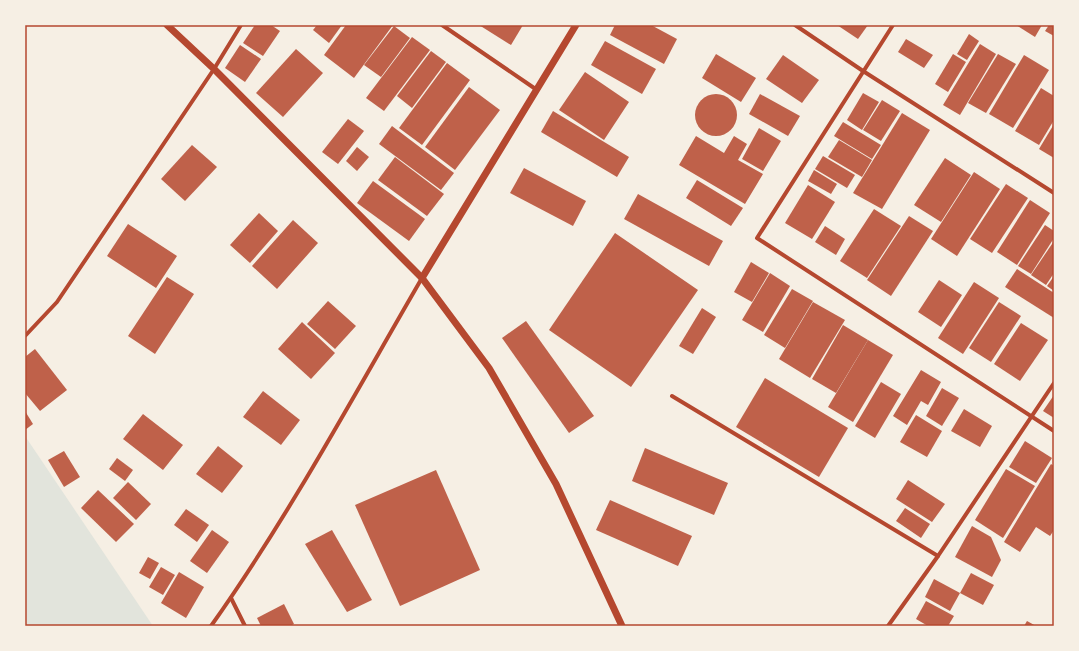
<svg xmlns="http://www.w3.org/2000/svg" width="1079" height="651" font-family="Poppins,sans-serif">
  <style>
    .green { fill: #e2e4dc }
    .building { fill: #bf614a }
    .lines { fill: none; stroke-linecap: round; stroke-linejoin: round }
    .minor { stroke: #b5482f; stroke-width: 4 }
    .tertiary { stroke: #b5482f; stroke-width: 7 }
    .neatline { fill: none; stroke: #b5482f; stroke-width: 1.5 }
  </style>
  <rect width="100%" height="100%" fill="#f6efe4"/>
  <!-- green -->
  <polygon class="green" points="25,436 153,626 25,626"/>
  <!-- building -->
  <g class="building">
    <polygon points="255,25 271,25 280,31 263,56 243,43"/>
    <polygon points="317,25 342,25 329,43 313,30"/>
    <polygon points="346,25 393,25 354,78 324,55"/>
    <polygon points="479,25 523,25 511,45"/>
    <polygon points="615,25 651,25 677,39 664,64 610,35"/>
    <polygon points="837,25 868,25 858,39"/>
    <polygon points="1016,25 1042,25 1035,37"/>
    <polygon points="1049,25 1054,25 1054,36 1045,31"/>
    <polygon points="394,26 410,38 381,77 364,65"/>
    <polygon points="969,34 979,41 967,60 957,54"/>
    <polygon points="412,37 430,50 384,111 366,98"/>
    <polygon points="906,39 933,55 924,68 898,52"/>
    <polygon points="605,41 656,69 642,94 591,65"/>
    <polygon points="980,44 996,54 960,115 943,105"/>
    <polygon points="240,45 261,59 245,82 225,68"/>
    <polygon points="296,49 323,73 283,117 256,93"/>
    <polygon points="431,51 446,62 412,108 397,96"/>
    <polygon points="716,54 756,78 741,102 702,78"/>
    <polygon points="953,54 966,62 948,92 935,84"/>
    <polygon points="998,54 1016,64 986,113 968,103"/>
    <polygon points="783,55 819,80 802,103 766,79"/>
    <polygon points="1024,55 1049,70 1013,128 989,114"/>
    <polygon points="447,63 470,80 422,145 399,128"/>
    <polygon points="585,72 629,102 604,140 559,110"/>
    <polygon points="469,87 500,110 455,170 425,147"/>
    <polygon points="1041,88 1054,96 1054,120 1039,145 1015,131"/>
    <polygon points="863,93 879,102 862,130 847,120"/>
    <polygon points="760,94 800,116 788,136 749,114"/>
    <circle cx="716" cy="115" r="21"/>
    <polygon points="882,100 900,111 881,141 863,130"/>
    <polygon points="553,111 629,157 617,177 541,132"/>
    <polygon points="902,113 930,130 882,209 853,193"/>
    <polygon points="348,119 364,131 338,164 322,152"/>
    <polygon points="843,122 881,145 872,159 834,136"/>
    <polygon points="1054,124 1054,158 1039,149"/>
    <polygon points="392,126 454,173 441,190 379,144"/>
    <polygon points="759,128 781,141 763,171 742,159"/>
    <polygon points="696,136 724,153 734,136 747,144 738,160 763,174 745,204 679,165"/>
    <polygon points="839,140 872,160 862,177 828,157"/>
    <polygon points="192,145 217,167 185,201 161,179"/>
    <polygon points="357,147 369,157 357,171 346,161"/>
    <polygon points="823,156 855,175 847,188 815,169"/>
    <polygon points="395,157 444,194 427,216 378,180"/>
    <polygon points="945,158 971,175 941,222 914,205"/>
    <polygon points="524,168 586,201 573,226 510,193"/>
    <polygon points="814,170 837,184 831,194 808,181"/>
    <polygon points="974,172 1000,189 957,256 931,239"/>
    <polygon points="697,180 743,208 731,226 686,198"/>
    <polygon points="373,181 425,219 409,241 357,203"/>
    <polygon points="1006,184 1028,198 992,253 970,239"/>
    <polygon points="808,185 835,202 812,239 785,223"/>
    <polygon points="638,194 723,241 709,266 624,219"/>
    <polygon points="1030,200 1050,213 1017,265 997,252"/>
    <polygon points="874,209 901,226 867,278 840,261"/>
    <polygon points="259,213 278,231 250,263 230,245"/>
    <polygon points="909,216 933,231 891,296 867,280"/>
    <polygon points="293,220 318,243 277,289 252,266"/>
    <polygon points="128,224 177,256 156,288 107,256"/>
    <polygon points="1045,225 1054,231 1054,238 1031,274 1018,266"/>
    <polygon points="825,226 845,239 836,255 815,242"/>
    <polygon points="615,233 698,290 631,387 549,330"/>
    <polygon points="1054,241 1054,273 1046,285 1031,275"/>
    <polygon points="751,262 769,273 752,302 734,292"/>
    <polygon points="1017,269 1054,293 1054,318 1005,287"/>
    <polygon points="770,273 790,286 763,332 742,320"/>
    <polygon points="1054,276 1054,291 1047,286"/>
    <polygon points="167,277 194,294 155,354 128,336"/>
    <polygon points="939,280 962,295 941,327 918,312"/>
    <polygon points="974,282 999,298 963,354 938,338"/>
    <polygon points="792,289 813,301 785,348 764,335"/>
    <polygon points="328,301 356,326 335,349 307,324"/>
    <polygon points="813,302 845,320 810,378 779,359"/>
    <polygon points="999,302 1021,316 991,362 969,348"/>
    <polygon points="702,308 716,317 693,354 679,346"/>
    <polygon points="526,321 594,416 569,433 502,338"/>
    <polygon points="302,322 335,353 311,379 278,349"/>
    <polygon points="1021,323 1048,340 1020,381 994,364"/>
    <polygon points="843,325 868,340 836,393 812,379"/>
    <polygon points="868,340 893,355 853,422 828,407"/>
    <polygon points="35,349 67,390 40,411 25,393 25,357"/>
    <polygon points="921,370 941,382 928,405 921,401 907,425 893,416"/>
    <polygon points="765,378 848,428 819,477 736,427"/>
    <polygon points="881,382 901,394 875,438 855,426"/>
    <polygon points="942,388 959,398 942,426 926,416"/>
    <polygon points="263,391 300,420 281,445 243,417"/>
    <polygon points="1054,395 1054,418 1043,411"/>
    <polygon points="964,409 992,426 980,447 951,431"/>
    <polygon points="25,411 33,424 25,430"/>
    <polygon points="143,414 183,445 163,470 123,439"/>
    <polygon points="916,415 942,431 927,457 900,442"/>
    <polygon points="1025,441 1052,458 1036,483 1009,467"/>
    <polygon points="218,446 243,466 222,493 196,474"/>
    <polygon points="645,448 728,483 714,515 632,481"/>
    <polygon points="64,451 80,477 64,487 48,460"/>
    <polygon points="117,458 133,470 125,481 109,469"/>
    <polygon points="1051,464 1054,466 1054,530 1050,536 1036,527 1020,552 1004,542"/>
    <polygon points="1006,469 1035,486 1003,538 975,520"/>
    <polygon points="436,470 480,570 400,606 355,505"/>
    <polygon points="908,480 945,504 932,522 896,499"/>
    <polygon points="128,482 151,504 136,520 113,498"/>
    <polygon points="98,490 134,524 116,542 81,508"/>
    <polygon points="610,500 692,536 678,566 596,530"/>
    <polygon points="905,508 930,524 921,538 896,521"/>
    <polygon points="186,509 209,525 197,542 174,525"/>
    <polygon points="972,526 991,537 1001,560 992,577 955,557"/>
    <polygon points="212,530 229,542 207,573 190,561"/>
    <polygon points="332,530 372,600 347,612 305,544"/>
    <polygon points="148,557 159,563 150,579 139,573"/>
    <polygon points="161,567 175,575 163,595 149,587"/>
    <polygon points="179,572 204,587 186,618 161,603"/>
    <polygon points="971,573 994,585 983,605 960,593"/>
    <polygon points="934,579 960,593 950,611 925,597"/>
    <polygon points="926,601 954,616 948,626 928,626 916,619"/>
    <polygon points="284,604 294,624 290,626 261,626 257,618"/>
    <polygon points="1027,621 1036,626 1024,626"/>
  </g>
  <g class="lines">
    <!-- minor -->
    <g class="minor">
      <polyline points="442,25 537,90"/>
      <polyline points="795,25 863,71 1054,193"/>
      <polyline points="893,25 757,238 1054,431"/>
      <polyline points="25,336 57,302 214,69 241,25"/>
      <polyline points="672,396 938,556"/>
      <polyline points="231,598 245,626"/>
      <path d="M211 626C289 516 354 395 422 278"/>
      <polyline points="888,626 938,556 1054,383"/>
    </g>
    <!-- tertiary -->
    <g class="tertiary">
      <polyline points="167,25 214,69 422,278 489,368 556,484 622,626"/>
      <polyline points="422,278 576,25"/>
    </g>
  </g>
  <!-- border -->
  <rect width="1079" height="651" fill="none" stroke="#f6efe4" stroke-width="52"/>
  <rect x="26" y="26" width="1027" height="599" class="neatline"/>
</svg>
